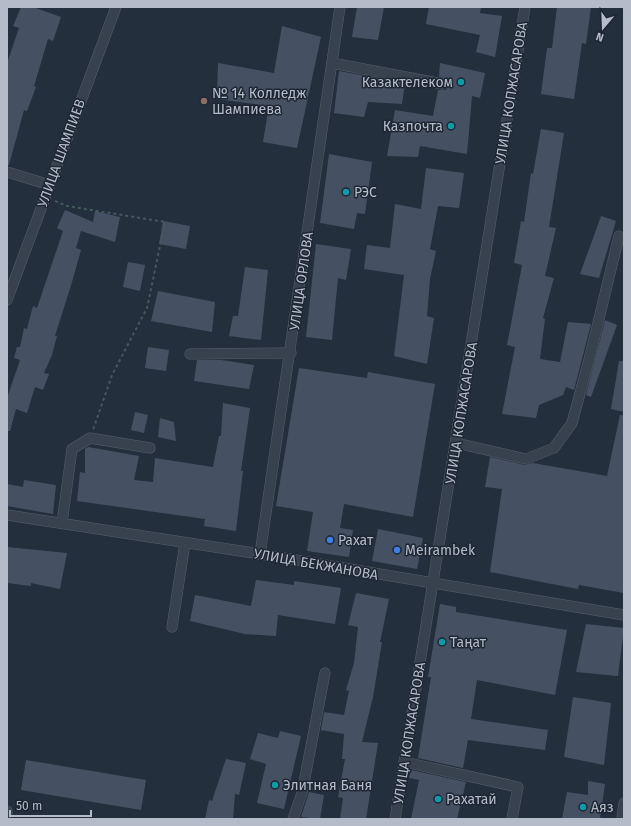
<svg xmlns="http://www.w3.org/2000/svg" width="631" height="826" font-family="'Fira Sans',sans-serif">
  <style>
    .building { fill: #455162 }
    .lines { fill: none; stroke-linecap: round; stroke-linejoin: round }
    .minor-casing { stroke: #565f6c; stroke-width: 11 }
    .path { stroke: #44595c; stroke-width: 2; stroke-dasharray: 3 3; stroke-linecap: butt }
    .minor { stroke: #38414e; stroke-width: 10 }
    .culture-dot { fill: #0f9aa8; stroke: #1d2633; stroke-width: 1.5 }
    .education-dot { fill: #8d6e63; stroke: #1d2633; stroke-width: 1.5 }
    .shop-dot { fill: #3f7fe0; stroke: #1d2633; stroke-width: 1.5 }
    .labels { text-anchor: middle; stroke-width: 3; stroke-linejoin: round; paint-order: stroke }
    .poi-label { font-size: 14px; fill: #b4bcc9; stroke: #1d2633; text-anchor: start }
    .street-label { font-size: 14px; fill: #b4bcc9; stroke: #1d2633 }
  </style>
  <rect width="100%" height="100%" fill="#242f3e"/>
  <!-- building -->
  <g class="building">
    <polygon points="21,7 33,7 61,17 53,41 48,39 34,86 36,87 27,111 24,110 9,165 7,165 7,63 19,28 13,26"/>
    <polygon points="357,7 384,7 378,40 352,37"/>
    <polygon points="429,7 481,7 480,13 502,16 495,57 476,52 480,35 426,24"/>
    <polygon points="557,7 591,7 586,44 582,43 574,99 541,94 547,48 552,48"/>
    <polygon points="282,26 321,37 297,148 263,142 269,106 217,99 218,63 274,73"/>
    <polygon points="440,63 485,73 480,98 472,96 467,154 420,146 418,157 387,156 395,110 433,116 438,90 446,90 449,85 447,79 439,77"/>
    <polygon points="339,71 405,83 402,104 368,102 364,117 334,113"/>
    <polygon points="541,129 564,133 549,227 556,228 545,276 554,278 543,318 545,319 540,359 560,362 568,322 591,324 574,390 566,387 563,395 539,405 536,418 502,414 515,347 507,345 522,265 514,263 521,221 524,222 531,173 533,174"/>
    <polygon points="329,154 372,162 365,214 357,213 354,229 320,223"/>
    <polygon points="426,168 464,173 459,208 438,206 430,249 436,251 430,279 427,316 434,318 427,364 394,356 404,275 364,269 367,245 390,248 395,204 421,209"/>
    <polygon points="65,210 93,222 95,211 120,217 115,242 81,231 76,248 81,250 72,282 55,336 57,336 52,355 44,373 49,374 43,390 35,387 27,413 16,409 10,431 7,431 7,398 20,360 14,358 17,347 20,347 24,328 27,329 33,306 37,308 63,231 57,228"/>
    <polygon points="601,216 616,221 599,278 580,274"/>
    <polygon points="163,221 190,226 186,249 159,244"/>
    <polygon points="316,244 351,249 346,280 338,278 332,340 306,337"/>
    <polygon points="128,262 145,265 140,291 123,287"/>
    <polygon points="245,267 268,270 261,340 229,336 233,316 238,316"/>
    <polygon points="158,291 215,302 212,332 151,321"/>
    <polygon points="605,320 617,325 591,397 586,395"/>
    <polygon points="148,347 169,350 166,371 145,368"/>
    <polygon points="197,360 221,360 254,365 249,389 194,381"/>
    <polygon points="619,361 624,361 624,412 611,409"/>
    <polygon points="299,368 367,378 368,372 435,384 413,517 344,504 340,528 353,530 349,557 307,551 313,512 276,506"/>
    <polygon points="223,403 250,408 241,471 243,471 236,531 204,526 205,519 77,501 80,472 85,473 85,449 88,447 139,456 134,480 153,482 155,458 213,467 219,436 221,436"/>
    <polygon points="135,412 148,415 144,433 131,430"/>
    <polygon points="620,415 624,415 624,593 579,585 578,589 490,572 502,489 485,487 490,457 525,465 533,463 607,476"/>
    <polygon points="160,418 174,422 176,441 158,437"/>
    <polygon points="24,480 56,485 53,514 7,506 7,484 23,487"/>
    <polygon points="378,529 423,538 417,569 372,561"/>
    <polygon points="7,547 67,553 60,589 31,583 31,586 7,583"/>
    <polygon points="256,580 294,585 294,581 341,588 335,624 278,615 276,636 245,634 190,621 195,595 251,606"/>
    <polygon points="356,593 389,599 380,642 382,642 373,697 362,742 378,743 366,819 340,819 343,798 338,797 345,759 342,759 344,734 321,730 324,712 344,715 349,691 346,690 354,663 358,627 348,625"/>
    <polygon points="440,604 456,607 456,612 567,630 555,695 477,680 471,719 548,730 545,750 468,740 463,768 418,758 431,677 428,677"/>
    <polygon points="586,624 624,628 618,676 576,672"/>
    <polygon points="573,697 611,703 604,765 564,757"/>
    <polygon points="280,731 301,736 284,809 257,803 266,764 250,759 258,733 278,738"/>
    <polygon points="226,759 246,763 239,795 235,794 233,819 205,819 209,800 212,801"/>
    <polygon points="26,760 146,780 141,810 21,790"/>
    <polygon points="411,770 466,782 457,819 411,819 419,780 409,778"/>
    <polygon points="588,781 605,784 600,819 562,819 567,792 588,795"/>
    <polygon points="309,792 324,795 320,819 301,817"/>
  </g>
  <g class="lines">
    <!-- minor casing -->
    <g class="minor-casing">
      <g id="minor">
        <polyline points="332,63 443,84"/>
        <polyline points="7,172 50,185"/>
        <polyline points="7,300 116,7"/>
        <polyline points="190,354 291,353"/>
        <polyline points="456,443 526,459 554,448 572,423 590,356 619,236"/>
        <polyline points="7,515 260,554 624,615"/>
        <polyline points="62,523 72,449 90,438 150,448"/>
        <polyline points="260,554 340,7"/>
        <polyline points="172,627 185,543"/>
        <polyline points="404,762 518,787 512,819"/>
        <polyline points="7,814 7,811"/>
        <polyline points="293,819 302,793 325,673"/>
        <polyline points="395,819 525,7"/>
        <polyline points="622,819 624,803"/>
      </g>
    </g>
    <!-- path -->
    <polyline class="path" points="55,201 67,206 165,222 147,308 112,375 93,430"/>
    <!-- minor -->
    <use href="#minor" class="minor"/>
  </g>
  <!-- markers -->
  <g class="culture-dot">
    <circle cx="461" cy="82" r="4"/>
    <circle cx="451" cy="126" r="4"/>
    <circle cx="346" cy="192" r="4"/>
    <circle cx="442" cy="642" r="4"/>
    <circle cx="275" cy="785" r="4"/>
    <circle cx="438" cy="799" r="4"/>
    <circle cx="583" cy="807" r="4"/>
  </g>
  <circle class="education-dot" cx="204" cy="101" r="4"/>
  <g class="shop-dot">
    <circle cx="330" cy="540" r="4"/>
    <circle cx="397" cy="550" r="4"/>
  </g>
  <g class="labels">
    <!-- poi labels -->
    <g class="poi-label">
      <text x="453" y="87" text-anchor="end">Казактелеком</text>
      <text x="212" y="98">№ 14 Колледж<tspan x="212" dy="16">Шампиева</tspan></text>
      <text x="443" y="131" text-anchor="end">Казпочта</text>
      <text x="354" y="197">РЭС</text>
      <text x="338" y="545">Рахат</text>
      <text x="405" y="555">Meirambek</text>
      <text x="450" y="647">Таңат</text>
      <text x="283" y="790">Элитная Баня</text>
      <text x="446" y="804">Рахатай</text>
      <text x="591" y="812">Аяз</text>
    </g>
    <!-- street labels -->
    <g class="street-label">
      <text transform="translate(511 93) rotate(-81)" y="5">УЛИЦА КОПЖАСАРОВА</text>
      <text transform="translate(61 153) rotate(-70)" y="5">УЛИЦА ШАМПИЕВ</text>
      <text transform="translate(301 281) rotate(-82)" y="5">УЛИЦА ОРЛОВА</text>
      <text transform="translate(461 413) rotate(-81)" y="5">УЛИЦА КОПЖАСАРОВА</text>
      <text transform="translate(316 564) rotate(10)" y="5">УЛИЦА БЕКЖАНОВА</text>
      <text transform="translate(409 733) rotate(-81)" y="5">УЛИЦА КОПЖАСАРОВА</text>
    </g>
  </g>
  <!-- border -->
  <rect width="631" height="826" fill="none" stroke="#b4bcc9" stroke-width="16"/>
  <!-- north arrow -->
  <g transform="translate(603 28) rotate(199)" stroke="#1d2633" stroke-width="3" paint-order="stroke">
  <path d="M0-3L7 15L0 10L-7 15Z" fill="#b4bcc9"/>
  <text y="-6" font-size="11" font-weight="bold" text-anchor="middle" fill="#b4bcc9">N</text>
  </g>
  <!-- scale -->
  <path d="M10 810v6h81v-6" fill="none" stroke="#b4bcc9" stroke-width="2"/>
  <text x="16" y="810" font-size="12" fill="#b4bcc9" stroke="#1d2633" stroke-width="3" paint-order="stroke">50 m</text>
</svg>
